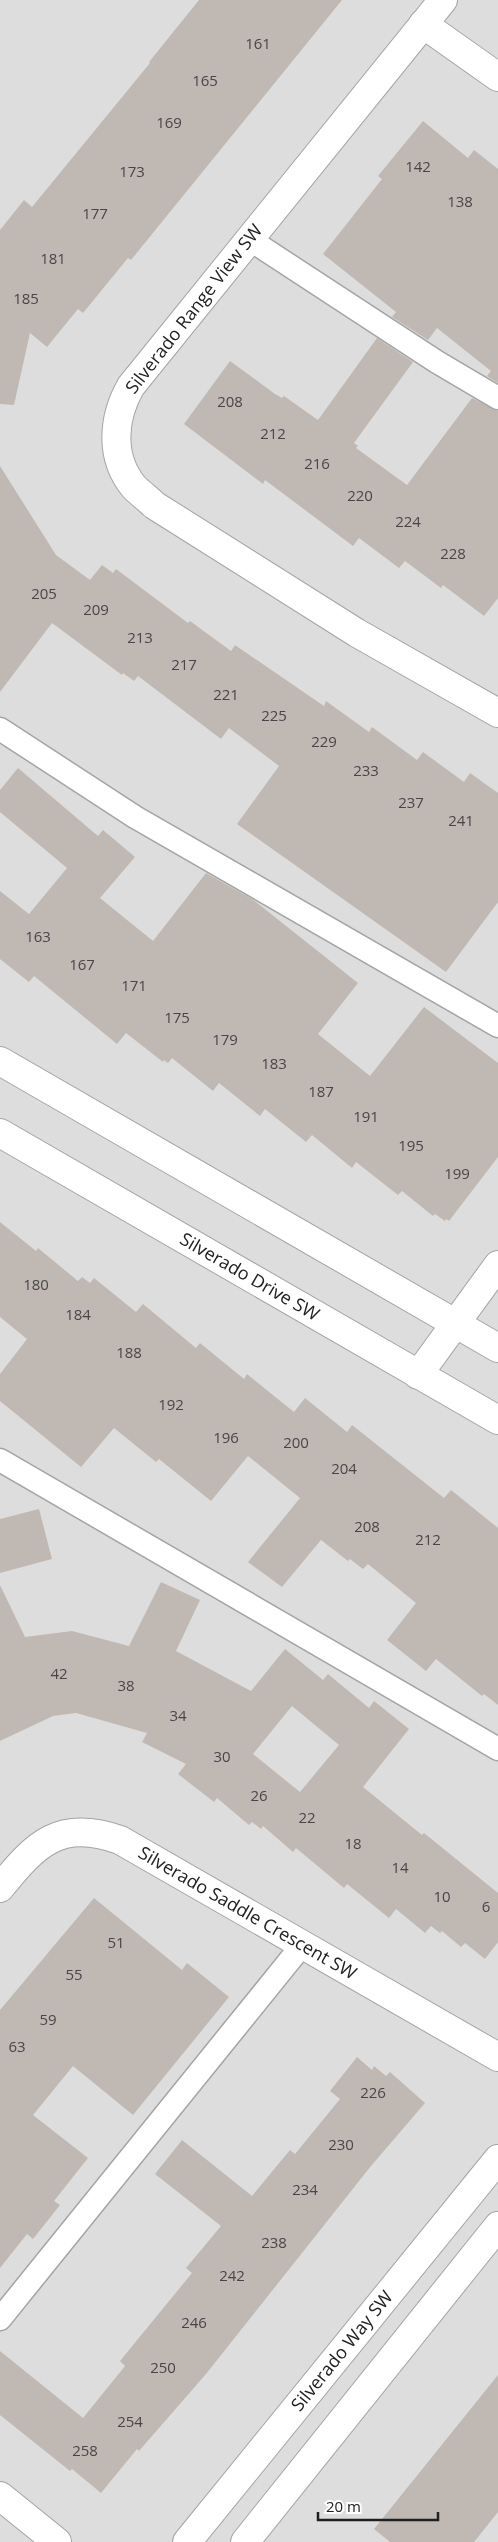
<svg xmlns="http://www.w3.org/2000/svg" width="498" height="2542" font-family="'Open Sans',sans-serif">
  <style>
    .residential { fill: #dedddd }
    .building { fill: #c0b9b3; fill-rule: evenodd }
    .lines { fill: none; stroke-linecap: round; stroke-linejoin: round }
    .service-casing { stroke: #a4a4a4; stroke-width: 25 }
    .minor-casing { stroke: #a4a4a4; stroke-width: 30 }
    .service { stroke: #fff; stroke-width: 22 }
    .minor { stroke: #fff; stroke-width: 28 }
    .labels { text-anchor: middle; stroke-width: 4; stroke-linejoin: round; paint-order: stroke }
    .number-label { font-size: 15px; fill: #484645 }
    .street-label { font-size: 18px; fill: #202020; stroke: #fff }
  </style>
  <rect width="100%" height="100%" fill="#f0ede7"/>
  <!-- residential -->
  <rect class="residential" x="0" y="0" width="498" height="2542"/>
  <!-- building -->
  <g class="building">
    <polygon points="199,0 342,0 131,260 128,258 83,313 78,309 47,347 30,333 14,405 0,404 0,230 24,200 32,207 150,63 149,62"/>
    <polygon points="423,121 468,158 474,150 498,169 498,383 487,376 491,371 437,328 428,340 392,317 396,312 323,254 382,179 378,176"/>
    <polygon points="377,338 413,362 354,443 358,446 356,448 407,485 472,398 498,411 498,598 484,616 443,585 441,588 405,561 399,568 359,538 353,546 265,480 263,484 184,424 230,361 275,394 282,398 284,396 318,420"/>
    <polygon points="0,466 56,555 90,580 102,565 113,573 116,569 188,623 190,621 231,651 235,645 324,706 326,701 369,732 372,727 417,760 423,752 464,782 470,773 498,793 498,902 446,972 237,824 279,766 229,728 221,739 138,676 134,681 123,673 122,675 52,623 0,692"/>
    <polygon points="18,768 98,836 103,830 135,857 100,898 153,941 206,873 252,899 358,983 318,1034 370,1076 424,1007 498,1063 498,1157 449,1221 446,1219 445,1221 435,1214 433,1216 402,1191 398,1195 356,1162 352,1168 312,1135 306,1142 265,1109 260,1116 219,1083 213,1091 172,1058 168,1063 164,1060 163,1062 126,1033 117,1044 34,976 29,982 0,959 0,891 29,914 67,868 0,812 0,790"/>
    <polygon points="0,1222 36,1251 38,1248 78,1281 82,1277 90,1283 94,1278 136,1312 143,1304 196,1348 200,1343 244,1379 247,1374 294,1412 305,1398 347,1432 352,1425 444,1498 451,1490 498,1528 498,1705 484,1694 482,1696 436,1659 426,1671 387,1640 416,1603 368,1564 363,1569 350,1559 348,1561 321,1540 282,1587 248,1562 300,1498 248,1456 211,1501 159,1459 156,1462 114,1428 81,1467 0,1401 0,1374 27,1339 0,1317"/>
    <polygon points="39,1509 52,1559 0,1573 0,1519"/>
    <path d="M161 1582 200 1600 176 1651 251 1691 285 1649 323 1680 328 1674 369 1708 374 1701 409 1729 363 1787 422 1835 424 1833 498 1893V1942L485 1959 465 1943 461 1947 442 1931 440 1933 431 1926 425 1933 396 1909 389 1918 347 1884 344 1888 296 1848 293 1852 263 1826 261 1829 252 1822 249 1825 217 1798 214 1802 178 1774 186 1764 142 1742 147 1733 76 1713 53 1716 0 1741V1585L25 1637 72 1631 129 1646ZM292 1706 339 1745 300 1792 253 1754Z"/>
    <polygon points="94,1898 182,1970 187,1963 229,1997 133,2115 73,2066 33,2115 88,2158 54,2201 60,2205 33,2239 27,2234 0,2268 0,2010"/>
    <polygon points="357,2057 372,2070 374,2066 386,2076 390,2072 425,2103 371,2166 206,2374 139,2451 137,2449 101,2493 72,2469 70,2471 0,2415 0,2351 83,2418 125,2366 120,2361 192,2273 186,2268 221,2226 155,2174 182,2140 252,2196 290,2150 295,2154 340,2099 330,2091"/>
    <polygon points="498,2375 498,2512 474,2542 390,2542 374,2529"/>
  </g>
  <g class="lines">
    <!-- service casing -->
    <g class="service-casing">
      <g id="service">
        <polyline points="249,239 437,362 498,398"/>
        <polyline points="0,729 135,817 498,1026"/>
        <polyline points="0,1460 498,1749"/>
        <polyline points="0,2319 303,1944"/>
      </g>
    </g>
    <!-- minor casing -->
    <g class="minor-casing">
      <g id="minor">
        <path d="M443 0 131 386C113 417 109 457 134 487 140 493 148 499 154 505L357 633 498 713"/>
        <polyline points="423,24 498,77"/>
        <polyline points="0,1061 498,1348"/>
        <path id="s1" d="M0 1133 498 1420"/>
        <polyline points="418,1375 498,1265"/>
        <path id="s2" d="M0 1888C36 1843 60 1819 120 1840L498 2057"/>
        <polyline points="0,2496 57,2542"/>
        <path id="s3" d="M187 2542 498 2159"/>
        <polyline points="245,2542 498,2226"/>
      </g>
    </g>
    <!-- service -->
    <use href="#service" class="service"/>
    <!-- minor -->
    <use href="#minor" class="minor"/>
  </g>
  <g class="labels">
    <!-- number labels -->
    <g class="number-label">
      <text x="258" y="49">161</text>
      <text x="205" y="86">165</text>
      <text x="169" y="128">169</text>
      <text x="418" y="172">142</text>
      <text x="132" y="177">173</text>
      <text x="460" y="207">138</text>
      <text x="95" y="219">177</text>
      <text x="53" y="264">181</text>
      <text x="26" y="304">185</text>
      <text x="230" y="407">208</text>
      <text x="273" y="439">212</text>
      <text x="317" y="469">216</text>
      <text x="360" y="501">220</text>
      <text x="408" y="527">224</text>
      <text x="453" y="559">228</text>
      <text x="44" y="599">205</text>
      <text x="96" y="615">209</text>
      <text x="140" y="643">213</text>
      <text x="184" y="670">217</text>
      <text x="226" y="700">221</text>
      <text x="274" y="721">225</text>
      <text x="324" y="747">229</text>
      <text x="366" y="776">233</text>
      <text x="411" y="808">237</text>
      <text x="461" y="826">241</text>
      <text x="38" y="942">163</text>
      <text x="82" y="970">167</text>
      <text x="134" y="991">171</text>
      <text x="177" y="1023">175</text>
      <text x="225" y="1045">179</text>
      <text x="274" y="1069">183</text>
      <text x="321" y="1097">187</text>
      <text x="366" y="1122">191</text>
      <text x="411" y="1151">195</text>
      <text x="457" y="1179">199</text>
      <text x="36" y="1290">180</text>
      <text x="78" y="1320">184</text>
      <text x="129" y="1358">188</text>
      <text x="171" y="1410">192</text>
      <text x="226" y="1443">196</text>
      <text x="296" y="1448">200</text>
      <text x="344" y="1474">204</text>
      <text x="367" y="1532">208</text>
      <text x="428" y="1545">212</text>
      <text x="59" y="1679">42</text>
      <text x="126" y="1691">38</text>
      <text x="178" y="1721">34</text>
      <text x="222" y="1762">30</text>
      <text x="259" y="1801">26</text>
      <text x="307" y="1823">22</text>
      <text x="353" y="1849">18</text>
      <text x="400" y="1873">14</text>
      <text x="442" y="1902">10</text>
      <text x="486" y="1912">6</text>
      <text x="116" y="1948">51</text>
      <text x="74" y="1980">55</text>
      <text x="48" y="2025">59</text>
      <text x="17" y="2052">63</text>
      <text x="373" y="2098">226</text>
      <text x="341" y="2150">230</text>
      <text x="305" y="2195">234</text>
      <text x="274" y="2248">238</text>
      <text x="232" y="2281">242</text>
      <text x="194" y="2328">246</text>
      <text x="163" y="2373">250</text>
      <text x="130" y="2427">254</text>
      <text x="85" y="2456">258</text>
    </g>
    <!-- street labels -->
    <g class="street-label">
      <text transform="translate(194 309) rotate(-52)" y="6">Silverado Range View SW</text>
      <text dy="6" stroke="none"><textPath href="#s1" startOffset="288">Silverado Drive SW</textPath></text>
      <text dy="6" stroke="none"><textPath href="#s2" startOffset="289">Silverado Saddle Crescent SW</textPath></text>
      <text dy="6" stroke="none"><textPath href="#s3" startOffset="246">Silverado Way SW</textPath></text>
    </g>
  </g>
  <!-- scale -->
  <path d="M318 2512v8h120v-8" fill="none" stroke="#202020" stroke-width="2.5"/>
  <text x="326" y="2512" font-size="15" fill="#202020" stroke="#ffffff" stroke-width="4" paint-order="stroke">20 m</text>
</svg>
